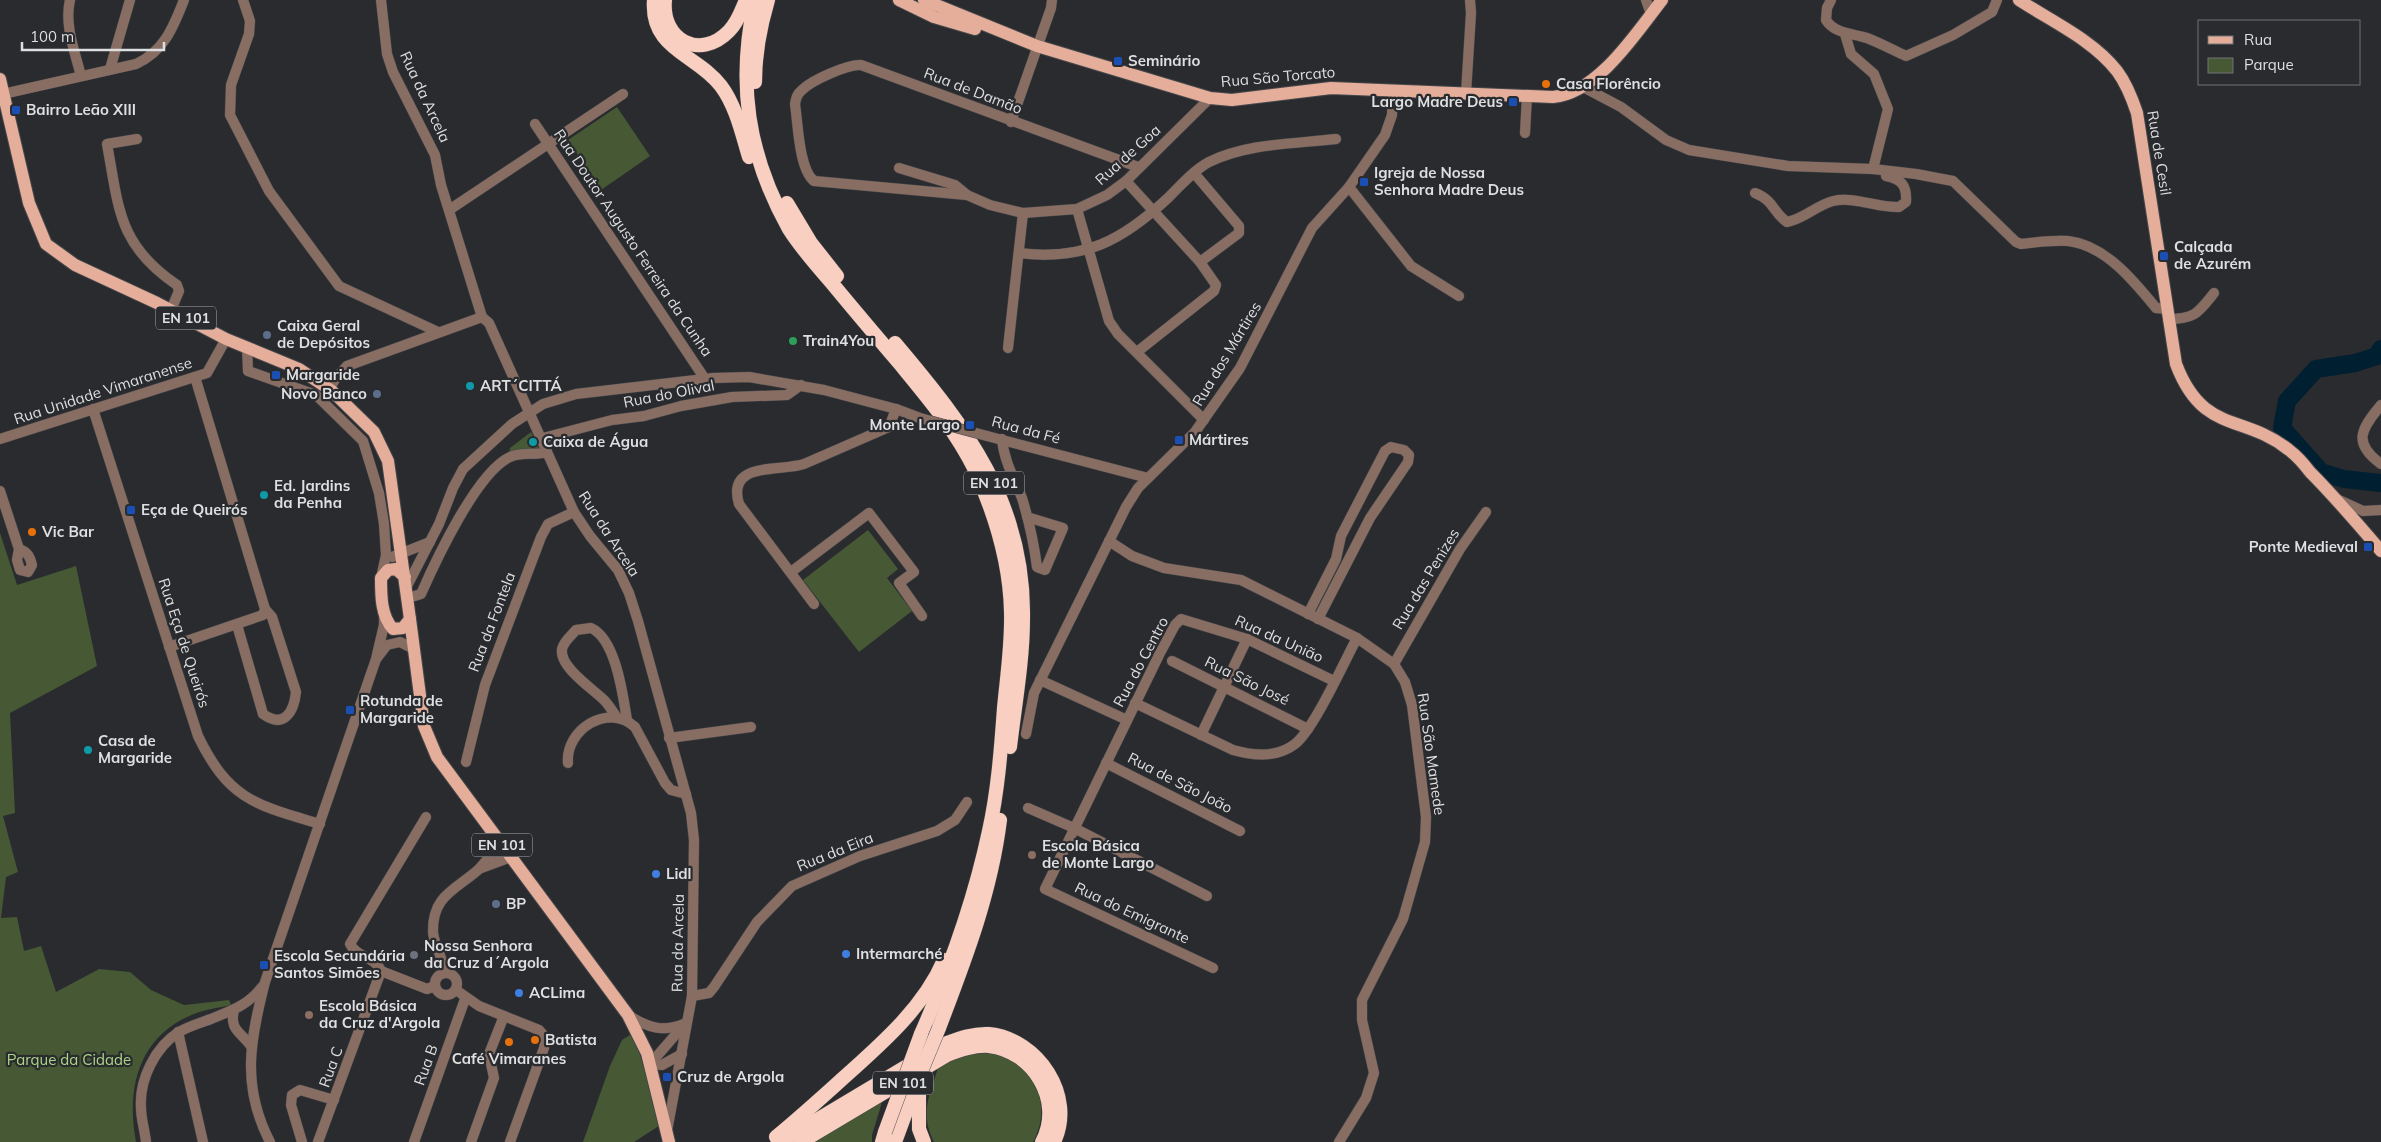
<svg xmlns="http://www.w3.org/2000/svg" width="2381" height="1142" font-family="Mulish,sans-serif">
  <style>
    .green { fill: #465934 }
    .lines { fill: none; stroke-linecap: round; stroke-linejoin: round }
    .river { stroke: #001f30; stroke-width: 18 }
    .minor-casing { stroke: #46484b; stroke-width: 11 }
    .major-casing { stroke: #46484b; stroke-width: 14 }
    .highway-casing { stroke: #46484b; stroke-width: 15 }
    .minor { stroke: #886d63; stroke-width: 10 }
    .major { stroke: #e5ae9b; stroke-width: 12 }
    .highway { stroke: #f8cfc1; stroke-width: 14 }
    .minor-bridge-casing { stroke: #46484b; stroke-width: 11; stroke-linecap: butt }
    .highway-bridge-casing { stroke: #46484b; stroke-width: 15; stroke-linecap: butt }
    .minor-bridge { stroke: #886d63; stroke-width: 10 }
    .highway-bridge { stroke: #f8cfc1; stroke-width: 14 }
    .transit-dot { fill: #1a4fb4; stroke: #292b2e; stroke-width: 2 }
    .food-dot { fill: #e8710a; stroke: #292b2e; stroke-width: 2 }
    .service-dot { fill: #5c6f8a; stroke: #292b2e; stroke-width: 2 }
    .leisure-dot { fill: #2e9e5b; stroke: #292b2e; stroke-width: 2 }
    .culture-dot { fill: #0f9aa8; stroke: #292b2e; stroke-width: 2 }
    .education-dot { fill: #8d6e63; stroke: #292b2e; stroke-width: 2 }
    .shop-dot { fill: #3f7fe0; stroke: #292b2e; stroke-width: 2 }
    .worship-dot { fill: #6b7280; stroke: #292b2e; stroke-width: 2 }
    .labels { text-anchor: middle; stroke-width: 4.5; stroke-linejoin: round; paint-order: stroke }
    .shield { fill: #292b2e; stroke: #a8a9ab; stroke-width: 1 }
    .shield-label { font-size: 14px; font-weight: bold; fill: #dedfe1 }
    .poi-label { font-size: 15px; font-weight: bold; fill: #dedfe1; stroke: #292b2e; text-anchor: start }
    .street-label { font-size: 15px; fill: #dedfe1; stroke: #292b2e }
    .park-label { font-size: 15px; fill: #acd586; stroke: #292b2e }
  </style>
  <rect width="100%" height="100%" fill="#292b2e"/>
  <!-- green -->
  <g class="green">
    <polygon points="617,107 650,156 601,190 568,140"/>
    <polygon points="531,432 540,451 509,454 510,448"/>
    <polygon points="868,530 898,569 887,578 912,611 859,652 803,580"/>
    <path d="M0 533 17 585 76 566 97 666 10 713 15 813 3 816 18 872 6 877 1 918 17 917 24 951 41 946 56 992 99 969 130 972 151 990 184 1005 229 1000 231 1005C219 1008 206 1009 194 1014 138 1036 126 1089 136 1142H0Z"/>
    <polygon points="633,1033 662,1124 634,1142 583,1142 610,1066 622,1040"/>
    <path d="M987 1053C1031 1058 1055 1102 1033 1142H934C919 1113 930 1094 939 1065L971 1054Z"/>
    <polygon points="883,1099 872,1135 872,1142 814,1142"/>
  </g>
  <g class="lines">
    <!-- river -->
    <polyline class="river" points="2381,349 2377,356 2355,363 2316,369 2287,401 2282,428 2321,472 2344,479 2381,483"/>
    <!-- minor casing -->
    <g class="minor-casing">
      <g id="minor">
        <path d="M70 0C64 25 75 52 81 76"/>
        <polyline points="243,0 250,21 249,34 231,85 230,115 269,191 339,286 438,332"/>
        <polyline points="381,0 387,54 393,72 435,155 441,185 482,317 489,323 574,512 590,536 618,570 629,593 638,621 691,813 694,840 692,996 667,1131"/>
        <polyline points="1646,0 1651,14"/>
        <path d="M1831 0 1827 8 1826 20C1835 34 1852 33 1867 38 1880 43 1893 50 1906 56L1953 35 1992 12 1997 0"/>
        <polyline points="1845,34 1851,54 1874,74 1888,109 1873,169"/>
        <polyline points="110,69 130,0"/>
        <path d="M1583 87 1621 107 1666 140 1689 150 1788 166 1873 169 1916 174 1953 181 2016 242 2021 244C2037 242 2053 240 2068 241 2105 245 2134 281 2156 308L2166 309"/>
        <polyline points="1466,93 1471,13 1470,0"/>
        <path d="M3 94 136 64C164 51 173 28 184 0"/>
        <polyline points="1011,122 1051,8 1052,0"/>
        <polyline points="535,124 705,379"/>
        <polyline points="1525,133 1527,96"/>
        <path d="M137 139 107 144C119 209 118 245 177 285L179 291 171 310"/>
        <path d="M1138 167 861 65C848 64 812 80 802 90 797 94 796 98 795 104 798 124 799 169 814 181L967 195 990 205 1023 213 1077 209 1107 195 1126 181 1210 98"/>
        <polyline points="899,168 955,185 966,194"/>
        <polyline points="1194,173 1239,226 1239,233 1200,262"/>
        <polyline points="1126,181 1200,262 1216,285 1214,291 1137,352"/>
        <polyline points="1349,187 1411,266 1459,296"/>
        <path d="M1755 193C1775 201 1772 212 1787 222 1804 219 1817 205 1833 201 1855 196 1877 208 1899 207L1906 202C1907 186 1902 179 1886 176"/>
        <polyline points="1077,209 1109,321 1118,334 1204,420"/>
        <polyline points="449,210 623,94"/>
        <path d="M1019 253C1084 261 1122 241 1169 197 1181 185 1194 170 1209 162 1248 143 1294 144 1336 139"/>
        <path d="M2168 319C2195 319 2198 313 2214 293"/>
        <polyline points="247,348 248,371 316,395 363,441 379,493 384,524 386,555 381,578"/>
        <polyline points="1008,348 1023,213"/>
        <polyline points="329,389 336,378 347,366 482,317"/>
        <path d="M2381 405C2361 429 2352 443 2381 464"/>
        <path d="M93 409 198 736C229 800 256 805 320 824"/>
        <polyline points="987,436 1148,478"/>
        <polyline points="543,438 612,420 644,416 681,406 732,397 787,395 801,385"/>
        <polyline points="0,439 207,373 226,339"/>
        <path d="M1002 439C1004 461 1014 478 1022 498 1029 521 1034 544 1037 567L1045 570 1063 528 1027 517"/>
        <path d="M0 491 19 549 17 560 20 570 28 572 32 565C30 557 28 552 19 549"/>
        <polyline points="2339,500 2363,511 2381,510"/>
        <polyline points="1109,541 1132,556 1164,568 1241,580 1357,638 1394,664 1405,682 1412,705 1426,817 1425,842 1403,919 1362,1000 1362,1020 1374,1073 1366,1098 1339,1142"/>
        <polyline points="392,557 430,542"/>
        <polyline points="791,572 869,513 914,572 899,583 922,616"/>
        <polyline points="406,588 439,524 453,488 463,469 512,424 543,404 576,394 713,378 749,377 824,390 896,409 920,418"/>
        <path d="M408 598 421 594C436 560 477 472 510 457 522 451 535 456 547 452"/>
        <path d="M814 604 739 504C726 461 780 472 804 464L889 427 896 409"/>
        <polyline points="1308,614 1336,559 1341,536 1385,451 1391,447 1404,450 1409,455 1408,462 1370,518 1318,619"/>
        <path d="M237 625 263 714C284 729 294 712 296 692L272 617 265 609"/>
        <polyline points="169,647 263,615 265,609 195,377"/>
        <polyline points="377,658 387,645 400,642 412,648"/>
        <polyline points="1172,661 1308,729"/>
        <polyline points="1394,664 1460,549 1486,512"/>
        <polyline points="1040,680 1127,720"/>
        <path d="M1135 703 1233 750C1254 756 1277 758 1295 744 1314 729 1344 662 1357 638"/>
        <path d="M616 716C612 711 609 705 604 700 593 689 559 667 562 649 564 641 571 636 576 630L591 628C616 639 623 696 627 720"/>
        <polyline points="1026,734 1034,693 1126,507 1138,488 1195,432 1240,368 1312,228 1349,187 1385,135 1392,115 1393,91"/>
        <polyline points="1201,735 1247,639"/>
        <polyline points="669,738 751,727"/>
        <polyline points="466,762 485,685 541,537 548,524 574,512"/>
        <path d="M568 763C565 730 608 702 635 727L665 783 671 790 686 794"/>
        <polyline points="1106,763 1240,831"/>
        <polyline points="1028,808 1074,828 1207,896"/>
        <polyline points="481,868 511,857"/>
        <polyline points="1213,968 1045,889 1159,655 1175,625 1181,619 1247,639 1334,681"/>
        <path d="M381 971C376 957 356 957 350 944L426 817"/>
        <polyline points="381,971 427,989 435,986"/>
        <path d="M444 973C444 958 434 946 433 932 432 896 455 890 478 870 486 862 493 852 500 843"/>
        <circle cx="446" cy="984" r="11"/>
        <path d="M456 990 479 1006 539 1030C545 1036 546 1040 544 1048L510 1142"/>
        <polyline points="692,996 709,993 714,987 757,922 792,886 860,856 937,831 955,820 967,802"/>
        <path d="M234 1010C229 1030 241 1032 251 1046"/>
        <path d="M628 1015C648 1028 664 1033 686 1023"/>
        <polyline points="178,1032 203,1142"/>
        <polyline points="650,1064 684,1025"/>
        <polyline points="650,1064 662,1065 682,1054"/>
        <path d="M146 1142C145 1131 141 1119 141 1108 139 1080 155 1047 179 1032 189 1026 200 1023 211 1019 232 1010 247 1006 262 987"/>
        <path d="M270 1142C241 1086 250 1040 265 982L376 659 384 625V614"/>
        <polyline points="302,1142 291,1105 292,1095 300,1090 334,1100"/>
        <polyline points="318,1142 381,971"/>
        <polyline points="414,1142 465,999"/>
        <polyline points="471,1142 494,1078 489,1054 504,1016"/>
      </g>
    </g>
    <!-- major casing -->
    <g class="major-casing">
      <g id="major">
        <polyline points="899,0 934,17 975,29"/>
        <path d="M924 0 1037 46 1210 98 1232 100 1331 88 1553 97C1598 93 1636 33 1662 0"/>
        <path d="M2019 0C2051 21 2093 40 2117 71 2126 83 2132 98 2137 113L2176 364C2203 435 2243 413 2289 450 2297 456 2304 464 2310 472 2335 497 2358 524 2381 551"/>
        <path d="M0 79 29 203 46 244 75 265 157 303 226 339 299 369 332 391 374 432 388 461 410 619 403 628 393 629C381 616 381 596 381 578L388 570 396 569 405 577"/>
        <polyline points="410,619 424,726 437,757 628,1015 647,1053 669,1142"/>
      </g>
    </g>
    <!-- highway casing -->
    <g class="highway-casing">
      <g id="highway">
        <path d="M654 0C650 50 697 54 721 86 736 106 742 134 749 157"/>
        <path d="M665 0C661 40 700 61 729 31 738 22 741 11 746 0"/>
        <path d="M755 0C737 83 747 154 789 229 801 248 816 265 831 282 854 310 877 337 900 364 928 398 956 431 975 470 995 514 1010 563 1011 612 1012 644 1007 676 1004 708 1001 749 998 791 989 831 974 902 950 968 921 1034"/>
        <path d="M755 82C755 54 760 27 768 0"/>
        <polyline points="787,203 811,243 837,276"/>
        <path d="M895 343C966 427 1025 503 1023 618 1023 661 1015 704 1010 747"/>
        <path d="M939 1028C965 960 991 893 1000 820"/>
        <polyline points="919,1089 919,1129 924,1142"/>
        <path d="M776 1137C798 1119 819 1100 840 1081 879 1046 923 1009 944 960"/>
        <path d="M780 1142 944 1044C958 1039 973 1033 989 1034 1038 1039 1076 1096 1054 1142"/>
        <path d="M801 1142 947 1055C960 1050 974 1045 989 1046 1033 1051 1064 1101 1042 1142"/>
        <polyline points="882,1142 885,1132"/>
        <polyline points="895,1142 920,1074"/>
      </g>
    </g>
    <!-- minor -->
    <use href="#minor" class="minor"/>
    <!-- major -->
    <use href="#major" class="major"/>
    <!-- highway -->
    <use href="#highway" class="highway"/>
    <!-- minor-bridge casing -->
    <g class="minor-bridge-casing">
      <polyline id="minor-bridge" points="920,418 987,436"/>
    </g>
    <!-- highway-bridge casing -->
    <g class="highway-bridge-casing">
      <g id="highway-bridge">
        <polyline points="920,1074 939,1028"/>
        <polyline points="885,1132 921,1034"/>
      </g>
    </g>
    <!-- minor-bridge -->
    <use href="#minor-bridge" class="minor-bridge"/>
    <!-- highway-bridge -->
    <use href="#highway-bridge" class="highway-bridge"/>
  </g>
  <!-- markers -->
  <g class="transit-dot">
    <rect x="1113" y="56" width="10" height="10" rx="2.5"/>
    <rect x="1508" y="97" width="10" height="10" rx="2.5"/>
    <rect x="11" y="105" width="10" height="10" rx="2.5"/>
    <rect x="1359" y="177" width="10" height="10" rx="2.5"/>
    <rect x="2159" y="251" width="10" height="10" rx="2.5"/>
    <rect x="271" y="370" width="10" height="10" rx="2.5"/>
    <rect x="965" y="420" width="10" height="10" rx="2.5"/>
    <rect x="1174" y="435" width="10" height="10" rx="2.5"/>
    <rect x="126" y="505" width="10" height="10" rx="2.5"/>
    <rect x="2363" y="542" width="10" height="10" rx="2.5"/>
    <rect x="345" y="705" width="10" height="10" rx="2.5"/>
    <rect x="259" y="960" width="10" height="10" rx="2.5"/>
    <rect x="662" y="1072" width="10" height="10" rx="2.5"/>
  </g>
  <g class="food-dot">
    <circle cx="1546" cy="84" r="5"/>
    <circle cx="32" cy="532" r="5"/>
    <circle cx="535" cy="1040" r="5"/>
    <circle cx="509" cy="1042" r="5"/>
  </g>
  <g class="service-dot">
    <circle cx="267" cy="335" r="5"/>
    <circle cx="377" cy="394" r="5"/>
    <circle cx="496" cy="904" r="5"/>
  </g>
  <circle class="leisure-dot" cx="793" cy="341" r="5"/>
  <g class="culture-dot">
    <circle cx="470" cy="386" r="5"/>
    <circle cx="533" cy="442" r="5"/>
    <circle cx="264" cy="495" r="5"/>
    <circle cx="88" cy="750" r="5"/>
  </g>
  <g class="education-dot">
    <circle cx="1032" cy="855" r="5"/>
    <circle cx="309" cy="1015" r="5"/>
  </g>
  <g class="shop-dot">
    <circle cx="656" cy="874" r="5"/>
    <circle cx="846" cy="954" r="5"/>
    <circle cx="519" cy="993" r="5"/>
  </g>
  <circle class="worship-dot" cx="414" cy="955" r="5"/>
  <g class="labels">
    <!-- shield labels -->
    <g class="shield">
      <rect x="156" y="306.5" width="60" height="23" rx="4"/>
      <rect x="964" y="471.5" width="60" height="23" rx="4"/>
      <rect x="472" y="833.5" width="60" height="23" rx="4"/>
      <rect x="873" y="1071.5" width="60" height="23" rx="4"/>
    </g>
    <g class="shield-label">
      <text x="186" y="323">EN 101</text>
      <text x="994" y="488">EN 101</text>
      <text x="502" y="850">EN 101</text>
      <text x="903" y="1088">EN 101</text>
    </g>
    <!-- poi labels -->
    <g class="poi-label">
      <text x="1128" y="66">Seminário</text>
      <text x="1556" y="89">Casa Florêncio</text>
      <text x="1503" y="107" text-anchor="end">Largo Madre Deus</text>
      <text x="26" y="115">Bairro Leão XIII</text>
      <text x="1374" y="178">Igreja de Nossa<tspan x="1374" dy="17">Senhora Madre Deus</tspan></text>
      <text x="2174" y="252">Calçada<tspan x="2174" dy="17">de Azurém</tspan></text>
      <text x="277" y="331">Caixa Geral<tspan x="277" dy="17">de Depósitos</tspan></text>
      <text x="803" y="346">Train4You</text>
      <text x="286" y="380">Margaride</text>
      <text x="480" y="391">ART´CITTÁ</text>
      <text x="367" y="399" text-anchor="end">Novo Banco</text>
      <text x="960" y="430" text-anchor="end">Monte Largo</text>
      <text x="1189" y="445">Mártires</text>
      <text x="543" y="447">Caixa de Água</text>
      <text x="274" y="491">Ed. Jardins<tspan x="274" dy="17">da Penha</tspan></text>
      <text x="141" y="515">Eça de Queirós</text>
      <text x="42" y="537">Vic Bar</text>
      <text x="2358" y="552" text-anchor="end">Ponte Medieval</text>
      <text x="360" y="706">Rotunda de<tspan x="360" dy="17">Margaride</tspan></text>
      <text x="98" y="746">Casa de<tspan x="98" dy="17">Margaride</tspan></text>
      <text x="1042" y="851">Escola Básica<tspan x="1042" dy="17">de Monte Largo</tspan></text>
      <text x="666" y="879">Lidl</text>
      <text x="506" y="909">BP</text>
      <text x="424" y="951">Nossa Senhora<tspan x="424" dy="17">da Cruz d´Argola</tspan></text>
      <text x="856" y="959">Intermarché</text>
      <text x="274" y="961">Escola Secundária<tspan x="274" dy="17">Santos Simões</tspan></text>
      <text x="529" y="998">ACLima</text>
      <text x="319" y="1011">Escola Básica<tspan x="319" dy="17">da Cruz d'Argola</tspan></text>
      <text x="545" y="1045">Batista</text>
      <text x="509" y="1064" text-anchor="middle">Café Vimaranes</text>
      <text x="677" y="1082">Cruz de Argola</text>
    </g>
    <!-- street labels -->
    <g class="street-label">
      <text transform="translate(1278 77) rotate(-5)" y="5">Rua São Torcato</text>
      <text transform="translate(973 91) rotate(21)" y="5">Rua de Damão</text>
      <text transform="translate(425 97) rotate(65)" y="5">Rua da Arcela</text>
      <text transform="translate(2159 153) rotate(81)" y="5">Rua de Cesil</text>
      <text transform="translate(1128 155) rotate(-42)" y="5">Rua de Goa</text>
      <text transform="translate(633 243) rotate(56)" y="5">Rua Doutor Augusto Ferreira da Cunha</text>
      <text transform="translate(1227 354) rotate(-59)" y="5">Rua dos Mártires</text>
      <text transform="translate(103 391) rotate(-18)" y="5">Rua Unidade Vimaranense</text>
      <text transform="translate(669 394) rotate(-11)" y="5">Rua do Olival</text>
      <text transform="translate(1026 430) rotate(15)" y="5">Rua da Fé</text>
      <text transform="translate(609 534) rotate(57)" y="5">Rua da Arcela</text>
      <text transform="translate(1426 579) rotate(-59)" y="5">Rua das Penizes</text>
      <text transform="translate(492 622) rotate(-69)" y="5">Rua da Fontela</text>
      <text transform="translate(1279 639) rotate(24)" y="5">Rua da União</text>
      <text transform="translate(184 643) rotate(72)" y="5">Rua Eça de Queirós</text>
      <text transform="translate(1141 662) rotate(-62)" y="5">Rua do Centro</text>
      <text transform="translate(1247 681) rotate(26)" y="5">Rua São José</text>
      <text transform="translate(1431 754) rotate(82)" y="5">Rua São Mamede</text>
      <text transform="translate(1180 783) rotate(27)" y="5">Rua de São João</text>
      <text transform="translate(835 852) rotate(-22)" y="5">Rua da Eira</text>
      <text transform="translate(1132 913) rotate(25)" y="5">Rua do Emigrante</text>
      <text transform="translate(678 943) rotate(-89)" y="5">Rua da Arcela</text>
      <text transform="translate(426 1065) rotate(-70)" y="5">Rua B</text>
      <text transform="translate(331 1067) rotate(-70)" y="5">Rua C</text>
    </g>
    <!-- park labels -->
    <g class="park-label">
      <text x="69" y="1065">Parque da Cidade</text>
    </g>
  </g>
  <!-- legend -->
  <rect x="2198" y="20" width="162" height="65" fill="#292b2e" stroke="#717376"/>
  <rect x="2208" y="36" width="25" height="8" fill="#e5ae9b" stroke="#717376"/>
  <text x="2244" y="45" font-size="15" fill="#dedfe1">Rua</text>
  <rect x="2208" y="58" width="25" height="15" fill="#465934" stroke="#717376"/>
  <text x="2244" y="70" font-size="15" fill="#dedfe1">Parque</text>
  <!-- scale -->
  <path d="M22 42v8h142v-8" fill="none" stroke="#dedfe1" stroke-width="2.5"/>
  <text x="30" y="42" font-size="15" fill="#dedfe1" stroke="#292b2e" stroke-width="4" paint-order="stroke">100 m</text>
</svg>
